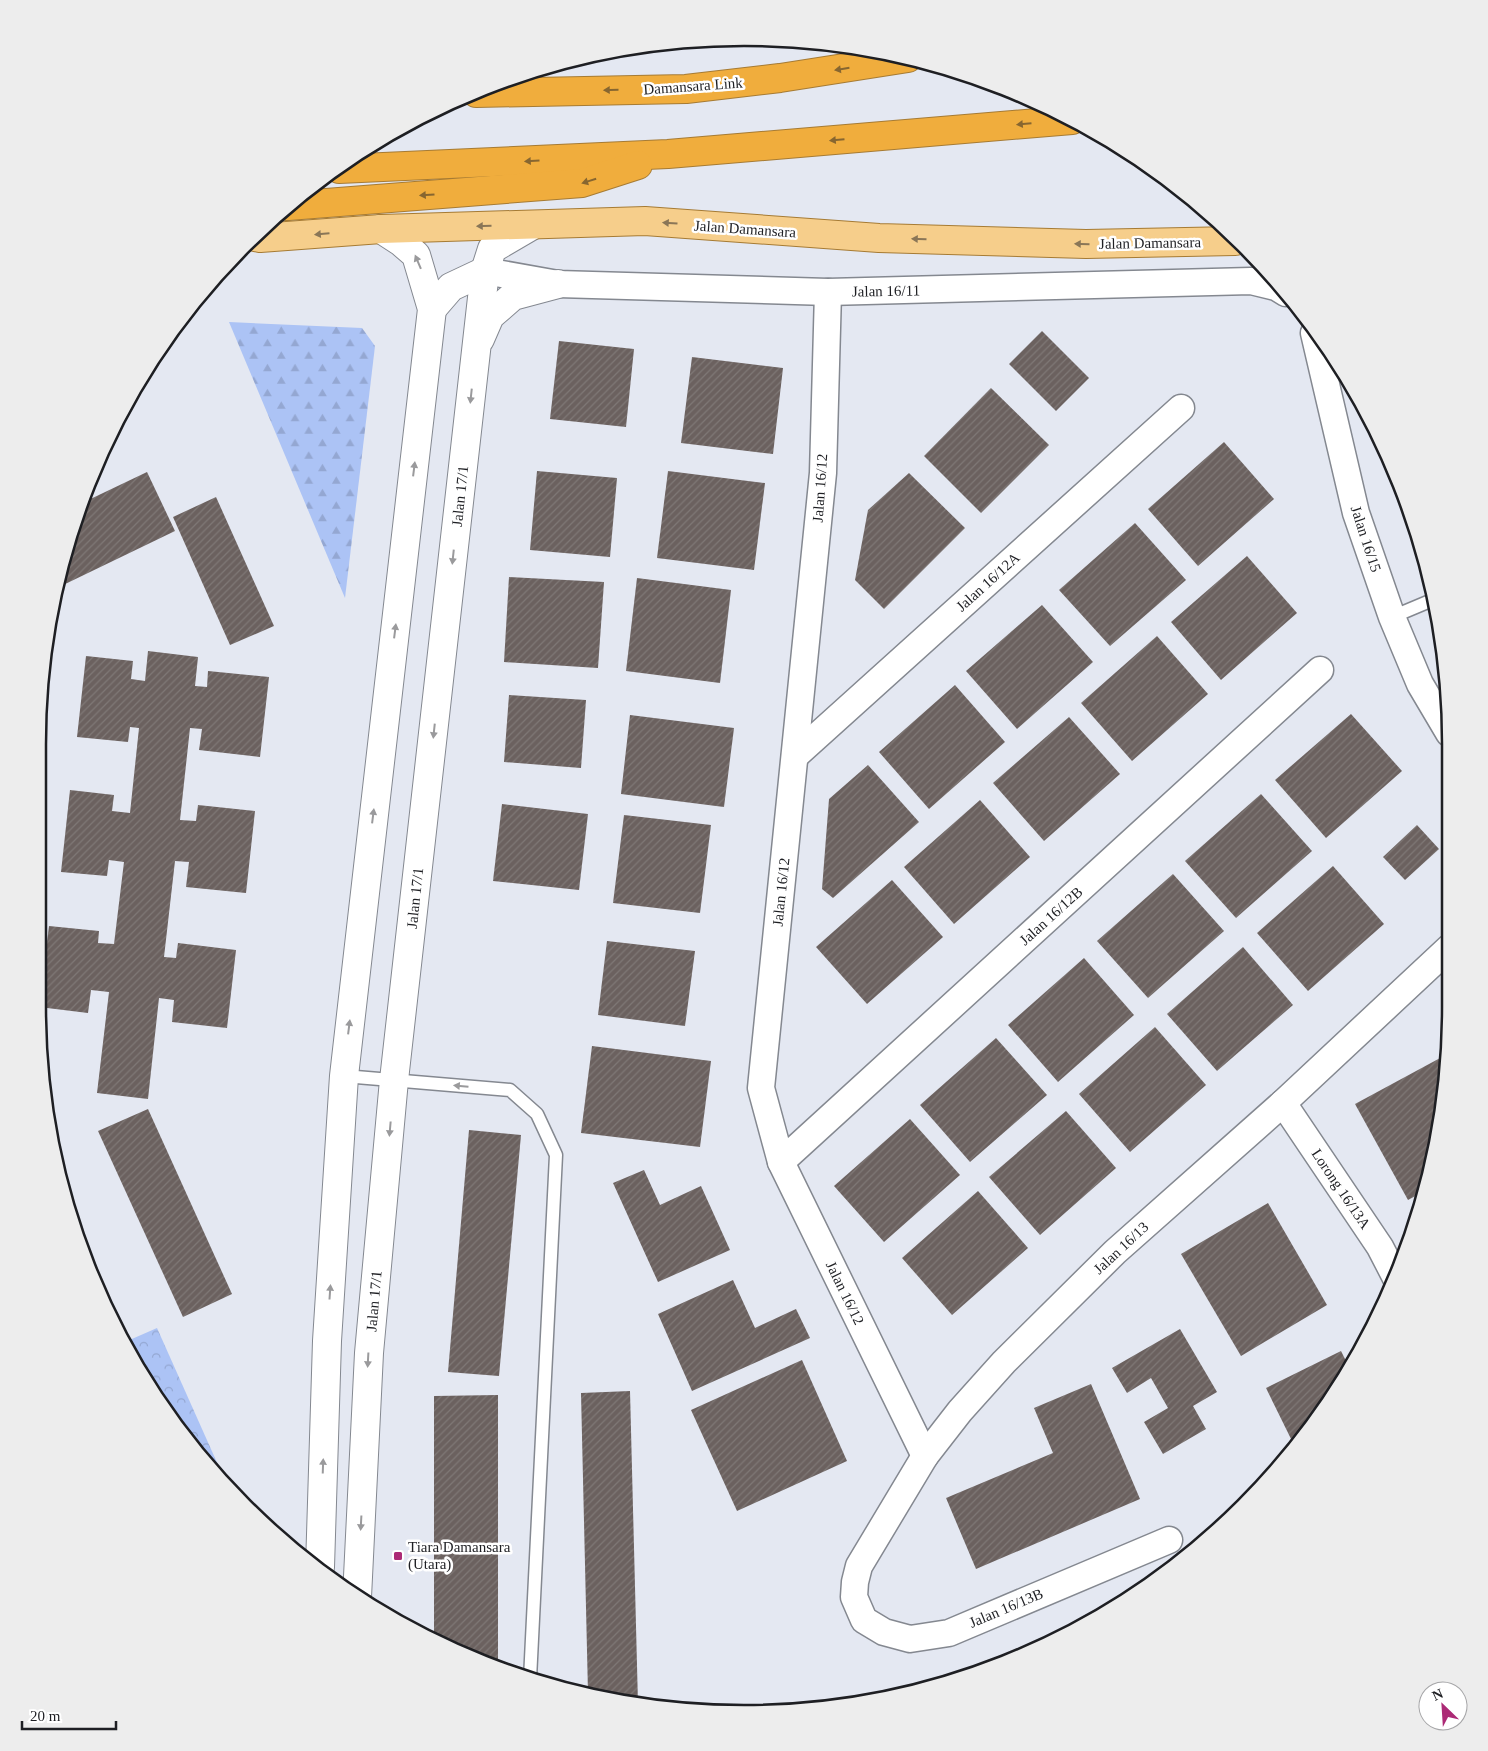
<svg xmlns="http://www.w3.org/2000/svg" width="1488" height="1751" font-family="Georgia,serif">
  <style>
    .forest { fill: url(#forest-firs) }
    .park { fill: url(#park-crowns) }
    .building { fill: url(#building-hatch) }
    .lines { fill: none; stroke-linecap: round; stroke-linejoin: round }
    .service-casing { stroke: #848890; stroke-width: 15 }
    .minor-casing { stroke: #848890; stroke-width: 29 }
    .tertiary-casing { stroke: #848890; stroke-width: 30 }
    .primary-casing { stroke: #a67b34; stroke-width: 30 }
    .motorway-casing { stroke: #a67b34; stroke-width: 30 }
    .service { stroke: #fff; stroke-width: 12 }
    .minor { stroke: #fff; stroke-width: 26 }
    .tertiary { stroke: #fff; stroke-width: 28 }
    .primary { stroke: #f6ce8b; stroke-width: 28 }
    .motorway { stroke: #f0ad3d; stroke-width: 28 }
    .oneway { fill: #876630 }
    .oneway2 { fill: #8a7657 }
    .oneway3 { fill: #9a9a9c }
    .poi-dot { fill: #ac2a76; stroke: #fff; stroke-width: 2 }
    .labels { text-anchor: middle; stroke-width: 5; stroke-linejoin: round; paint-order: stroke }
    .street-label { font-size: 15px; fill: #1e1f23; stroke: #fff }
    .poi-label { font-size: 15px; fill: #1e1f23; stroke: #fff; text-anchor: start }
    .rim { fill: none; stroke: #1e1f23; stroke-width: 2.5 }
  </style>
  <defs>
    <pattern id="forest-firs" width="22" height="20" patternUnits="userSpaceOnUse" patternTransform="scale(1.25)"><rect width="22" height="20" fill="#acc3f5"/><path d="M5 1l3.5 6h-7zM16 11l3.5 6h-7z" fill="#94a7d2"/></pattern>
    <pattern id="park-crowns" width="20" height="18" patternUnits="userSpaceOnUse" patternTransform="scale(1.25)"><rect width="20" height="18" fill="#acc3f5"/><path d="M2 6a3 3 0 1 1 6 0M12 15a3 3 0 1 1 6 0" fill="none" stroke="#94a7d2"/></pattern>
    <pattern id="building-hatch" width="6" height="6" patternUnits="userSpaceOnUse" patternTransform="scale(1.25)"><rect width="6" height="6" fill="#6b615f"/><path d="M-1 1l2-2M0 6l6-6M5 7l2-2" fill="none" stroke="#7f7876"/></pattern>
  </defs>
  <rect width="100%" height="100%" fill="#e4e8f2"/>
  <!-- forest -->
  <polygon class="forest" points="229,322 362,328 375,346 345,598"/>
  <!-- park -->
  <polygon class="park" points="157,1328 227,1485 213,1473 125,1342"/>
  <!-- building -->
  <g class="building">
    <polygon points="1042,331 1089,378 1056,411 1009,364"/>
    <polygon points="559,341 634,349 626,427 550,419"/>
    <polygon points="692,357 783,368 773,454 681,443"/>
    <polygon points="991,388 1049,445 981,513 924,456"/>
    <polygon points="1224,442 1274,499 1198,566 1148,509"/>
    <polygon points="537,471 617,478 610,557 530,550"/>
    <polygon points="668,471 765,483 754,570 657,558"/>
    <polygon points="147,472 175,531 59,587 75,517 80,504"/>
    <polygon points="909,473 965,528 884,609 855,580 868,510"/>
    <polygon points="216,497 274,626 230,645 173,517"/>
    <polygon points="1135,523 1186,580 1110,646 1059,590"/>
    <polygon points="1247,556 1297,613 1221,680 1171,622"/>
    <polygon points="509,577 604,582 598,668 504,662"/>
    <polygon points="637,578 731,590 720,683 626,671"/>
    <polygon points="1042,605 1093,662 1017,729 966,671"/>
    <polygon points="1157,636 1208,694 1132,761 1081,703"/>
    <polygon points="148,651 198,657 195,686 207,687 208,671 269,677 260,757 199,750 202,729 190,728 180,820 196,821 198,805 255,811 246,893 186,887 189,862 175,861 164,957 176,958 178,943 236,950 227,1028 172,1022 174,1000 159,998 148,1099 97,1093 109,992 91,990 88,1013 39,1007 49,926 99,931 98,943 114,944 124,862 109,860 107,876 61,872 70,790 114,795 112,811 130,813 139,728 130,727 128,742 77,737 86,656 133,661 131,679 145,681"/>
    <polygon points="955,685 1005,742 929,809 879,752"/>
    <polygon points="509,695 586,700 581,768 504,762"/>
    <polygon points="1351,714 1402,771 1326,838 1275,780"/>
    <polygon points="630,715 734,728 724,807 621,794"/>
    <polygon points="1069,717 1120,774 1044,841 993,783"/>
    <polygon points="868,765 919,822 833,898 822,889 829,799"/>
    <polygon points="1261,794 1312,851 1236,918 1185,861"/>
    <polygon points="980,800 1030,857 954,924 904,867"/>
    <polygon points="502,804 588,814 579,890 493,881"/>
    <polygon points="624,815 711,825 700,913 613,903"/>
    <polygon points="1417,825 1439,849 1405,880 1383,857"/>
    <polygon points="1333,866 1384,924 1308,991 1257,933"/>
    <polygon points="1173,874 1224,931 1148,998 1097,941"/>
    <polygon points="892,880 943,937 867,1004 816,947"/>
    <polygon points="607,941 695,951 685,1026 598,1015"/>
    <polygon points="1243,947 1293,1005 1217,1071 1167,1014"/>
    <polygon points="1084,958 1134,1015 1058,1082 1008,1025"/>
    <polygon points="1155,1027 1206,1085 1130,1152 1079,1094"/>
    <polygon points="996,1038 1047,1095 970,1162 920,1105"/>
    <polygon points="592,1046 711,1061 700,1147 581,1133"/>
    <polygon points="1442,1057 1445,1063 1437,1145 1423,1192 1408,1200 1355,1104"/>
    <polygon points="148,1109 232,1294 183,1317 98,1131"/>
    <polygon points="1066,1111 1116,1168 1040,1235 989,1177"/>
    <polygon points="910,1119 960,1175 884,1242 834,1186"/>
    <polygon points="469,1130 521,1135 499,1376 448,1372"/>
    <polygon points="644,1170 660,1205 701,1186 730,1250 658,1282 613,1183"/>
    <polygon points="978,1191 1028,1248 952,1315 902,1258"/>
    <polygon points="1268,1203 1327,1305 1241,1356 1181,1254"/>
    <polygon points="733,1280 755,1328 796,1309 810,1338 692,1391 658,1314"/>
    <polygon points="1180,1329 1217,1392 1193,1406 1206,1429 1163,1454 1144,1422 1168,1408 1151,1378 1127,1393 1112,1368"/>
    <polygon points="1341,1351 1349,1367 1332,1399 1294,1445 1266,1388"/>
    <polygon points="802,1360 847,1461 737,1511 691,1410"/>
    <polygon points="1091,1384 1140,1499 976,1569 946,1498 1053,1453 1034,1408"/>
    <polygon points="630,1391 638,1704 588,1693 581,1393"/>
    <polygon points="498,1395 498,1667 434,1635 434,1396"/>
  </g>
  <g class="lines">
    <!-- service casing -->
    <g class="service-casing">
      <g id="service">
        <polyline points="1392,617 1430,601"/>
        <polyline points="344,1076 510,1090 537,1114 556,1155 530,1679"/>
      </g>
    </g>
    <!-- minor casing -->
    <g class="minor-casing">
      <g id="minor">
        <polyline points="485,271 558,284 828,292 1251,281 1276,287 1286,293"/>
        <polyline points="828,292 823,473 761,1088 781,1162 925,1456"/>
        <polyline points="1314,333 1356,513 1392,617 1420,684 1449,733"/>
        <polyline points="795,756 1181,408"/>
        <polyline points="1283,1103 1380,1247 1396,1278"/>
        <polyline points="781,1162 1320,670"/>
        <polyline points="1169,1540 949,1633 910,1639 884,1632 864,1620 854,1597 855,1582 859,1566 925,1456 960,1411 1004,1362 1115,1252 1283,1103 1450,947"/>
      </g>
    </g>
    <!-- tertiary casing -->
    <g class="tertiary-casing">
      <g id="tertiary">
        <polyline points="432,309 451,287 485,271"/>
        <polyline points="480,339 490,316 513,296 558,284"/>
        <polyline points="320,1567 327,1341 344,1076 432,309 416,255 401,242 381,229"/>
        <polyline points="357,1597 369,1353 394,1080 485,271 492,249 533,225"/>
      </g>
    </g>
    <!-- primary casing -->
    <g class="primary-casing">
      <polyline id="primary" points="255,237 260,238 381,229 645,221 879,238 1086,244 1235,241"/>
    </g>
    <!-- motorway casing -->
    <g class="motorway-casing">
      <g id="motorway">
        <polyline points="476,93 686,89 780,78 908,58"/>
        <polyline points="339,169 668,154 1072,120"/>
        <polyline points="288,206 582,183 638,165"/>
      </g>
    </g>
    <!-- service -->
    <use href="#service" class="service"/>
    <!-- minor -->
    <use href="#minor" class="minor"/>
    <!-- tertiary -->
    <use href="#tertiary" class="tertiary"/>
    <!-- primary -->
    <use href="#primary" class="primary"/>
    <!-- motorway -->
    <use href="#motorway" class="motorway"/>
  </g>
  <!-- one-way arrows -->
  <defs><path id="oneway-solid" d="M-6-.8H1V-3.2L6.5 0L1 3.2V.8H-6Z" transform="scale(1.25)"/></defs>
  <g class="oneway">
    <use href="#oneway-solid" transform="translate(842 69) rotate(171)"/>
    <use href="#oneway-solid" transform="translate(611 90) rotate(179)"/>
    <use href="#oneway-solid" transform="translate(1024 124) rotate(175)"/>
    <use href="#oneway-solid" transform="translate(837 140) rotate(175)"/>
    <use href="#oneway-solid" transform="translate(532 161) rotate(177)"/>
    <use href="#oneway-solid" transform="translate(589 181) rotate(163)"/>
    <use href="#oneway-solid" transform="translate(427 195) rotate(176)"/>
  </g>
  <g class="oneway2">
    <use href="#oneway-solid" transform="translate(670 223) rotate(-176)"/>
    <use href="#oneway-solid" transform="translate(484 226) rotate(179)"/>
    <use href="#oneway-solid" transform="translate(322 234) rotate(175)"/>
    <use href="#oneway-solid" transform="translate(919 239) rotate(-178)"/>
    <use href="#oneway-solid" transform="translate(1082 244) rotate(-179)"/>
  </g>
  <g class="oneway3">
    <use href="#oneway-solid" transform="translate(418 262) rotate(-113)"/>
    <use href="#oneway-solid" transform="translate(471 396) rotate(96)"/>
    <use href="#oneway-solid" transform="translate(414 469) rotate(-83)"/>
    <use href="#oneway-solid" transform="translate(453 557) rotate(96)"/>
    <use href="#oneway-solid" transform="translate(395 631) rotate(-83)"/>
    <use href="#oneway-solid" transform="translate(434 731) rotate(96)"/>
    <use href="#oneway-solid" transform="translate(373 816) rotate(-83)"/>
    <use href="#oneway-solid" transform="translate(349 1027) rotate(-83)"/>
    <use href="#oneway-solid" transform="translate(461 1086) rotate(-175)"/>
    <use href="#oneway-solid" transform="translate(390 1129) rotate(95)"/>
    <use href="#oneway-solid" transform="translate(330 1292) rotate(-86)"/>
    <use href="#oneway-solid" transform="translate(368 1360) rotate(93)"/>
    <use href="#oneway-solid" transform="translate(323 1466) rotate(-88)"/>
    <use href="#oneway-solid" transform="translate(361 1523) rotate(93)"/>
  </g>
  <!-- markers -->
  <rect class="poi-dot" x="393" y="1551" width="10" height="10" rx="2.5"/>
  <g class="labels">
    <!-- street labels -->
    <g class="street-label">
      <text transform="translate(693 86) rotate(-4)" y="5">Damansara Link</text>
      <text transform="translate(745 229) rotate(4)" y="5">Jalan Damansara</text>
      <text transform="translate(1150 243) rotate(-1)" y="5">Jalan Damansara</text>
      <text transform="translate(886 291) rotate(-1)" y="5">Jalan 16/11</text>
      <text transform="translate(820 488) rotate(-86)" y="5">Jalan 16/12</text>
      <text transform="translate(460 496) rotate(-84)" y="5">Jalan 17/1</text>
      <text transform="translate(1366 539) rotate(72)" y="5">Jalan 16/15</text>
      <text transform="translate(988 582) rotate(-42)" y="5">Jalan 16/12A</text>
      <text transform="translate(781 892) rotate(-84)" y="5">Jalan 16/12</text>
      <text transform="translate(415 898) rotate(-84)" y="5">Jalan 17/1</text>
      <text transform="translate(1051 916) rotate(-42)" y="5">Jalan 16/12B</text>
      <text transform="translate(1341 1189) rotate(56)" y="5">Lorong 16/13A</text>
      <text transform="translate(1121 1248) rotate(-43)" y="5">Jalan 16/13</text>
      <text transform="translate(845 1293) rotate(64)" y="5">Jalan 16/12</text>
      <text transform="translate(374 1301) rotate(-85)" y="5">Jalan 17/1</text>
      <text transform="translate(1006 1608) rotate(-23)" y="5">Jalan 16/13B</text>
    </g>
    <!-- poi labels -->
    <g class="poi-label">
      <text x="408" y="1552">Tiara Damansara<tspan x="408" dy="17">(Utara)</tspan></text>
    </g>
  </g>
  <!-- crop -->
  <path d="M0 0H1488V1751H0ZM744 46H744A698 698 0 0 1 1442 744V1007A698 698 0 0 1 744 1705H744A698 698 0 0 1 46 1007V744A698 698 0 0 1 744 46Z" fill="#ededed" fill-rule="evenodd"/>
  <path class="rim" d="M744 46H744A698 698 0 0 1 1442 744V1007A698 698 0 0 1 744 1705H744A698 698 0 0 1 46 1007V744A698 698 0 0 1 744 46Z"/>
  <!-- north arrow -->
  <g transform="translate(1443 1706) rotate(335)"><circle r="24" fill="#ffffff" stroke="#a5a5a7"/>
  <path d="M0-4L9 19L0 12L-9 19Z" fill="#ac2a76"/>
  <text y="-8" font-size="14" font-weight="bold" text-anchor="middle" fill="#1e1f23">N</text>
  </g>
  <!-- scale -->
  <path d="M22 1721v8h94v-8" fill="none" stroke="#1e1f23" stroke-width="2.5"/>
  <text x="30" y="1721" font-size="15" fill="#1e1f23" stroke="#ffffff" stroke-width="4" paint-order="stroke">20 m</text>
</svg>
